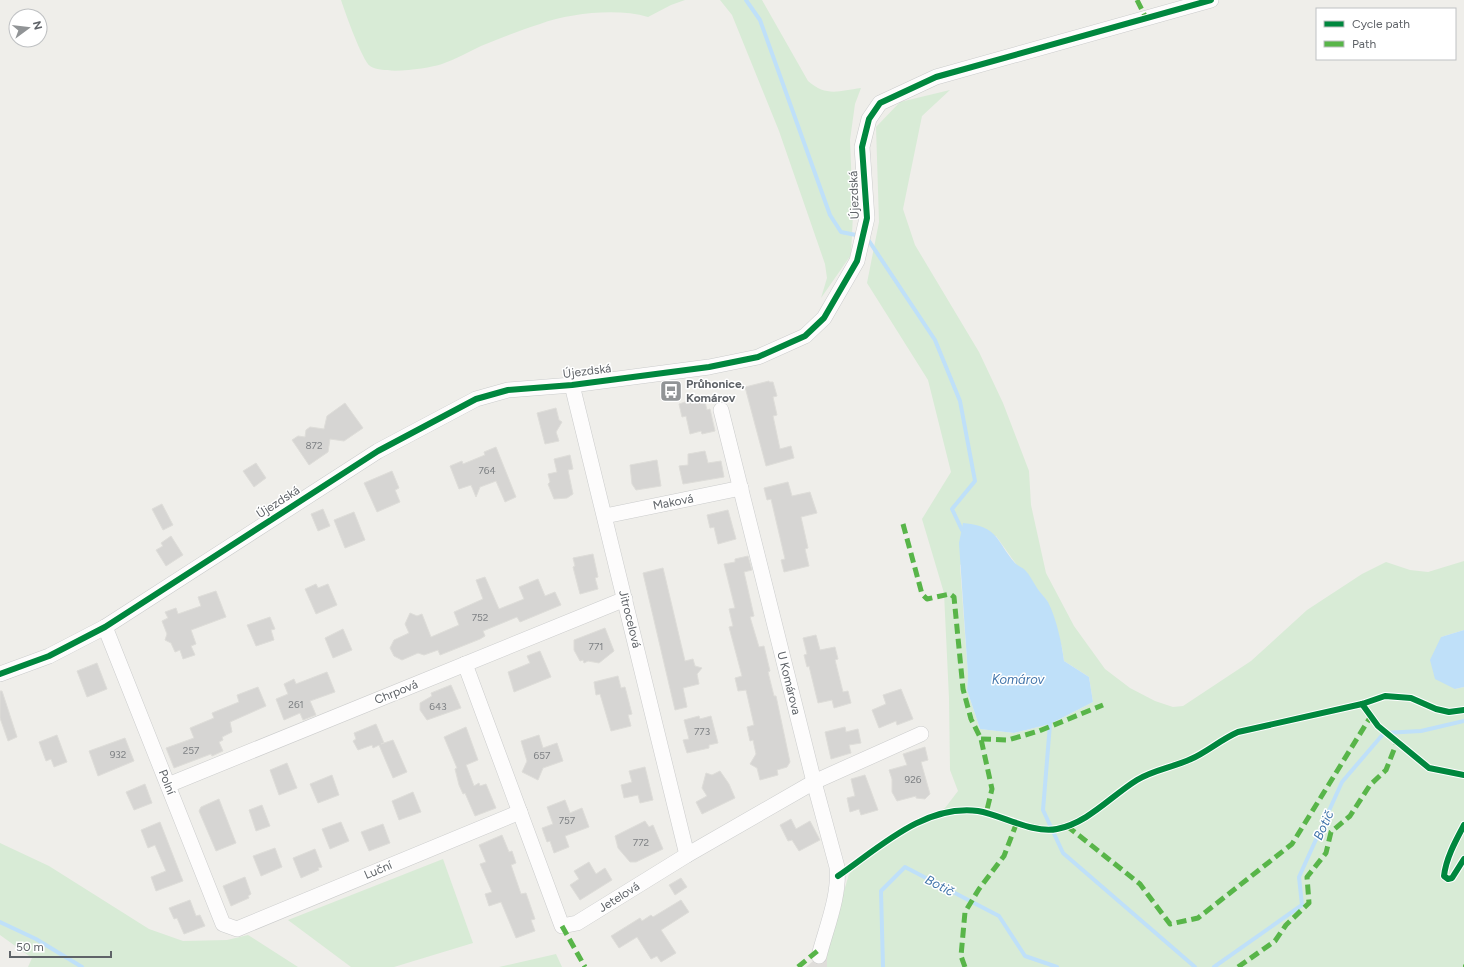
<svg xmlns="http://www.w3.org/2000/svg" width="1464" height="967" font-family="Figtree,sans-serif">
  <style>
    .industrial { fill: #dfddda }
    .green { fill: #d8ebd6; fill-rule: evenodd }
    .water { fill: #bfe0f9 }
    .lines { fill: none; stroke-linecap: round; stroke-linejoin: round }
    .stream { stroke: #bfe0f9; stroke-width: 4 }
    .building { fill: #d6d5d3; stroke: #deddd9 }
    .minor-casing { stroke: #cbcccc; stroke-width: 16 }
    .minor { stroke: #fdfcfc; stroke-width: 15 }
    .quiet { stroke: #58b549; stroke-width: 5; stroke-dasharray: 10 5; stroke-linecap: butt }
    .cycleway-casing { stroke: #fff; stroke-width: 8 }
    .cycleway { stroke: #00873e; stroke-width: 6 }
    .labels { text-anchor: middle; stroke-width: 3; stroke-linejoin: round; paint-order: stroke }
    .number-label { font-size: 10px; fill: #7e8184 }
    .street-label { font-size: 12px; fill: #5f6368; stroke: #fff }
    .poi-label { font-size: 12px; font-weight: bold; fill: #5f6368; stroke: #fff; text-anchor: start }
    .water-label { font-size: 13px; font-style: italic; fill: #4174aa; stroke: #fff }
  </style>
  <rect width="100%" height="100%" fill="#efeeea"/>
  <!-- industrial -->
  <polygon class="industrial" points="827,949 827,967 806,967 819,956"/>
  <!-- green -->
  <g class="green">
    <path d="M341 0H685L671 5 648 17C617 8 571 13 540 24 521 30 500 38 481 46 468 52 456 59 442 64 427 69 384 75 370 66 362 60 345 12 341 0Z"/>
    <path d="M720 0H762L808 81C826 97 839 91 861 88L855 104 850 140 853 214 851 255 821 298 827 278 825 264 779 131 732 15Z"/>
    <path d="M950 90 922 116 903 209 915 245 979 352 1003 403 1029 471 1031 505 1046 573 1074 626 1105 669 1130 688 1155 701 1173 707 1183 706 1251 661 1307 610 1362 574 1386 562 1410 570 1428 572 1464 561V630L1441 637 1455 689 1464 687V967H827V949L849 874 880 845 910 824 945 808 958 791 950 770 949 698 944 593 922 519 951 472 928 380 867 283 879 222 876 127 900 102ZM996 536 1016 564 1047 601 1053 615 1062 648 1064 661 1089 677 1093 702 1050 724 1014 733 980 729 967 690 968 676 960 565Z"/>
    <polygon points="0,843 49,866 149,929 183,941 227,940 248,935 298,967 28,967 32,958 0,935"/>
    <polygon points="443,859 473,943 394,967 351,967 288,920"/>
    <polygon points="556,954 562,967 499,967"/>
  </g>
  <!-- water -->
  <g class="water">
    <path d="M963 523C999 526 996 541 1015 563 1018 566 1022 567 1025 570 1030 575 1033 582 1037 588 1040 593 1045 597 1048 602 1056 617 1062 644 1064 661L1089 677 1093 702 1050 724 1014 733 980 729 967 690 968 676 959 543Z"/>
    <polygon points="1464,630 1464,687 1455,689 1435,679 1430,660 1441,637"/>
  </g>
  <g class="lines">
    <!-- stream -->
    <g class="stream">
      <polyline points="746,0 760,20 830,215 841,232 861,236"/>
      <polyline points="867,238 935,340 960,401 975,481 952,509 962,530"/>
      <polyline points="1050,724 1043,810 1063,853 1195,967"/>
      <polyline points="0,922 36,939 82,967"/>
      <polyline points="883,967 881,891 905,867 999,916 1025,956 1057,967"/>
      <polyline points="1214,967 1302,905 1299,877 1342,782 1384,733 1421,731 1464,721"/>
    </g>
  </g>
  <!-- building -->
  <g class="building">
    <polygon points="769,381 769,382 773,382 777,396 773,397 777,415 773,416 780,449 791,446 794,458 766,466 745,387"/>
    <polygon points="690,394 695,400 704,398 707,410 710,409 715,431 702,434 701,431 690,434 686,416 682,417 679,404 688,401"/>
    <polygon points="345,403 363,428 344,441 330,439 328,452 309,465 292,440 298,436 305,437 306,430 310,427 324,429 327,416"/>
    <polygon points="556,408 559,420 562,422 556,432 559,441 545,444 537,413"/>
    <polygon points="496,447 516,497 505,502 496,481 480,487 476,497 471,485 459,489 450,466 462,461 463,464 485,455 484,452"/>
    <polygon points="705,451 708,463 721,461 724,477 683,484 679,466 688,465 688,454"/>
    <polygon points="570,455 573,469 568,470 573,494 567,498 554,499 548,484 550,482 548,474 557,472 554,459"/>
    <polygon points="657,460 661,486 636,490 632,484 630,465"/>
    <polygon points="256,463 266,478 254,487 243,471"/>
    <polygon points="392,471 399,488 395,490 400,502 377,512 364,483"/>
    <polygon points="788,482 792,496 810,492 817,513 801,517 808,548 805,549 809,566 784,572 781,560 785,559 771,499 767,500 764,488"/>
    <polygon points="162,504 173,525 163,530 152,509"/>
    <polygon points="323,509 330,526 318,531 311,514"/>
    <polygon points="728,510 736,539 718,544 714,527 710,528 707,515"/>
    <polygon points="354,512 365,540 345,548 334,520"/>
    <polygon points="171,536 183,555 166,566 156,550 163,546 161,543"/>
    <polygon points="593,554 598,577 595,578 598,589 580,594 573,567 575,566 573,558"/>
    <polygon points="748,556 752,570 744,572 754,616 750,617 759,647 764,646 770,671 768,672 774,696 776,696 790,762 787,767 777,770 778,775 760,780 757,768 750,764 756,754 753,740 750,741 747,727 754,725 746,690 738,691 735,678 742,676 729,627 733,626 729,609 735,608 724,564 735,562 735,559"/>
    <polygon points="663,568 685,661 693,659 695,666 702,668 697,674 699,684 683,688 687,707 675,710 643,573"/>
    <polygon points="485,577 499,609 524,599 519,587 538,579 545,596 555,592 561,605 520,622 517,617 483,631 485,636 480,639 440,655 438,650 424,655 418,653 402,660 394,656 390,648 394,640 409,633 405,624 410,613 417,616 422,614 431,637 459,625 454,612 483,599 476,580"/>
    <polygon points="316,584 318,588 328,584 337,605 316,614 305,589"/>
    <polygon points="216,591 226,617 191,630 196,644 191,646 195,655 183,659 180,650 175,652 171,643 165,640 167,634 162,621 168,618 165,612 176,608 178,614 201,606 198,597"/>
    <polygon points="270,617 275,629 271,630 274,640 256,646 247,625"/>
    <polygon points="605,628 614,651 599,663 588,661 584,663 583,660 580,661 574,650 574,640"/>
    <polygon points="343,629 352,650 333,658 325,638"/>
    <polygon points="816,635 820,650 835,647 838,659 835,660 843,692 848,691 851,703 834,708 832,700 818,703 809,666 807,667 804,655 807,654 803,638"/>
    <polygon points="540,651 551,677 514,692 508,672 530,663 527,656"/>
    <polygon points="97,663 107,689 87,697 77,671"/>
    <polygon points="327,672 335,692 310,701 316,715 303,720 300,713 284,720 276,699 288,694 284,684 294,679 296,684"/>
    <polygon points="618,676 621,688 625,687 632,714 628,715 631,726 611,731 600,694 596,695 594,682"/>
    <polygon points="451,685 461,708 427,720 420,710 420,703 432,696 431,693"/>
    <polygon points="258,687 266,706 230,722 232,732 222,737 223,740 219,742 223,751 212,756 211,754 174,768 166,748 194,738 190,728 214,718 212,713 239,702 237,695"/>
    <polygon points="901,689 913,719 897,725 896,721 879,728 872,710 886,704 883,695"/>
    <polygon points="0,691 2,691 17,737 8,741 0,718"/>
    <polygon points="699,716 700,719 711,716 718,743 709,745 709,748 687,753 683,740 689,739 684,720"/>
    <polygon points="376,724 384,743 381,744 393,740 407,772 393,778 379,745 373,748 372,745 358,750 353,741 356,739 354,733"/>
    <polygon points="466,727 478,760 466,765 474,786 479,783 480,786 486,784 496,808 475,816 465,793 463,794 459,785 455,769 457,768 444,737"/>
    <polygon points="845,727 846,732 858,729 861,743 849,745 851,753 831,759 825,732"/>
    <polygon points="57,735 67,762 54,767 51,759 46,761 39,742"/>
    <polygon points="539,735 543,748 557,743 563,761 543,768 538,780 522,772 527,761 521,741"/>
    <polygon points="125,738 134,761 98,776 89,751"/>
    <polygon points="925,747 928,760 921,762 930,794 925,799 916,798 916,796 897,801 892,792 892,779 889,770 907,765 903,754"/>
    <polygon points="287,763 297,788 279,795 270,770"/>
    <polygon points="645,767 653,800 640,803 638,795 624,798 621,785 632,782 629,771"/>
    <polygon points="720,771 729,784 735,798 702,814 696,802 707,796 702,788 706,773 712,775"/>
    <polygon points="332,775 339,795 318,803 310,784"/>
    <polygon points="865,775 878,810 861,815 859,809 850,812 847,798 855,796 851,779"/>
    <polygon points="145,784 152,803 134,810 126,792"/>
    <polygon points="413,792 421,812 399,820 392,801"/>
    <polygon points="219,799 236,843 216,851 199,811 201,807"/>
    <polygon points="565,800 570,813 582,808 589,827 565,836 569,847 554,853 550,841 547,842 542,828 553,824 547,807"/>
    <polygon points="262,805 270,826 256,831 249,810"/>
    <polygon points="791,819 796,829 810,821 820,840 799,851 792,840 788,841 780,825"/>
    <polygon points="645,821 649,827 653,825 663,849 636,862 630,862 618,848 615,836"/>
    <polygon points="160,822 183,881 156,891 151,877 166,871 155,845 148,848 141,830"/>
    <polygon points="341,822 349,841 330,849 322,829"/>
    <polygon points="383,824 390,843 369,851 361,832"/>
    <polygon points="502,835 509,852 512,851 516,863 511,865 521,894 526,893 535,919 531,920 535,931 516,938 501,902 489,906 485,894 492,892 480,864 486,862 479,845"/>
    <polygon points="275,848 282,867 261,876 253,856"/>
    <polygon points="315,849 322,867 318,868 319,870 301,878 293,858"/>
    <polygon points="589,862 596,874 605,868 612,880 580,900 570,885 579,879 574,871"/>
    <polygon points="245,877 251,894 248,896 249,898 231,906 223,886"/>
    <polygon points="681,878 687,887 675,895 669,885"/>
    <polygon points="190,900 196,916 200,915 205,926 184,934 177,918 174,919 169,908"/>
    <polygon points="681,900 689,912 661,930 676,953 661,962 657,956 651,959 637,937 619,948 611,936 640,918 642,921 651,915 653,917"/>
  </g>
  <g class="lines">
    <!-- minor casing -->
    <g class="minor-casing">
      <g id="minor">
        <polyline points="572,385 687,855"/>
        <path d="M721 410 814 782 837 867C840 896 826 928 819 956"/>
        <polyline points="605,516 741,488"/>
        <polyline points="105,627 223,924 237,929 520,812"/>
        <polyline points="465,664 562,926 577,923 687,855 814,782 921,734"/>
        <polyline points="0,674 49,656 105,627 378,451 476,399 508,390 572,385 709,367 758,357 805,336 824,318 857,261 867,218 862,147 869,119 880,103 936,77 1211,0"/>
        <polyline points="168,785 625,599"/>
      </g>
    </g>
    <!-- minor -->
    <use href="#minor" class="minor"/>
    <!-- quiet -->
    <g class="quiet">
      <polyline points="1137,0 1146,18"/>
      <polyline points="903,524 922,594 927,599 950,594 954,597 963,689 971,719 981,739 992,789 986,814"/>
      <polyline points="981,739 1008,740 1039,731 1103,705"/>
      <polyline points="1067,826 1140,884 1170,924 1198,918 1292,844 1371,716"/>
      <polyline points="562,926 585,967"/>
      <polyline points="798,967 821,948"/>
      <polyline points="965,967 961,956 965,912 979,889 1004,856 1017,822"/>
      <polyline points="1238,967 1275,941 1286,925 1309,903 1307,877 1326,853 1331,832 1350,816 1370,785 1386,770 1397,742"/>
      <polyline points="1463,967 1464,967"/>
    </g>
    <!-- cycleway casing -->
    <g class="cycleway-casing">
      <g id="cycleway">
        <polyline points="0,674 49,656 105,627 378,451 476,399 508,390 572,385 709,367 758,357 805,336 824,318 857,261 867,218 862,147 869,119 880,103 936,77 1211,0"/>
        <polyline points="1362,704 1378,726 1429,768 1464,775"/>
        <path d="M1464 825C1456 840 1446 858 1444 876L1448 879 1452 878 1464 859"/>
        <path d="M838 876C879 848 924 804 978 811 1002 815 1033 834 1057 829 1088 823 1111 796 1137 780 1153 770 1174 767 1191 759 1207 752 1220 740 1238 732L1362 704 1385 696 1411 698 1436 709 1449 712 1464 710"/>
      </g>
    </g>
    <!-- cycleway -->
    <use href="#cycleway" class="cycleway"/>
  </g>
  <!-- icons -->
  <defs>
    <g id="bus-square" transform="scale(1.15)"><rect x="-9" y="-9" width="18" height="18" rx="4" fill="#919496" stroke="#fff"/><path d="M-5-6H5V4H4V6H2V4H-2V6H-4V4H-5ZM-3.5-4V0h7V-4ZM-3.5 1.2v1.5H-2V1.2ZM2 1.2v1.5H3.5V1.2Z" fill="#fff"/></g>
  </defs>
  <g fill-rule="evenodd">
    <use href="#bus-square" x="671" y="391"/>
  </g>
  <g class="labels">
    <!-- number labels -->
    <g class="number-label">
      <text x="314" y="449">872</text>
      <text x="487" y="474">764</text>
      <text x="480" y="621">752</text>
      <text x="596" y="650">771</text>
      <text x="296" y="708">261</text>
      <text x="438" y="710">643</text>
      <text x="702" y="735">773</text>
      <text x="191" y="754">257</text>
      <text x="118" y="758">932</text>
      <text x="542" y="759">657</text>
      <text x="913" y="783">926</text>
      <text x="567" y="824">757</text>
      <text x="641" y="846">772</text>
    </g>
    <!-- street labels -->
    <g class="street-label">
      <text transform="translate(854 195) rotate(-92)" y="4">Újezdská</text>
      <text transform="translate(587 371) rotate(-7)" y="4">Újezdská</text>
      <text transform="translate(278 502) rotate(-33)" y="4">Újezdská</text>
      <text transform="translate(673 502) rotate(-11)" y="4">Maková</text>
      <text transform="translate(630 619) rotate(76)" y="4">Jitrocelová</text>
      <text transform="translate(789 683) rotate(76)" y="4">U Komárova</text>
      <text transform="translate(396 692) rotate(-22)" y="4">Chrpová</text>
      <text transform="translate(167 782) rotate(68)" y="4">Polní</text>
      <text transform="translate(378 870) rotate(-23)" y="4">Luční</text>
      <text transform="translate(619 897) rotate(-32)" y="4">Jetelová</text>
    </g>
    <!-- poi labels -->
    <g class="poi-label">
      <text x="686" y="388">Průhonice,<tspan x="686" dy="14">Komárov</tspan></text>
    </g>
    <!-- water labels -->
    <g class="water-label">
      <text x="1018" y="684">Komárov</text>
      <text transform="translate(1323 825) rotate(-66)" y="5">Botič</text>
      <text transform="translate(940 885) rotate(27)" y="5">Botič</text>
    </g>
  </g>
  <!-- legend -->
  <rect x="1316" y="8" width="140" height="52" fill="#ffffff" stroke="#bfc1c3"/>
  <rect x="1324" y="21" width="20" height="6" fill="#00873e" stroke="#bfc1c3"/>
  <text x="1352" y="28" font-size="12" fill="#5f6368">Cycle path</text>
  <rect x="1324" y="41" width="20" height="6" fill="#58b549" stroke="#bfc1c3"/>
  <text x="1352" y="48" font-size="12" fill="#5f6368">Path</text>
  <!-- north arrow -->
  <g transform="translate(28 28) rotate(75)"><circle r="19" fill="#ffffff" stroke="#bfc1c3"/>
  <path d="M0-3L7 15L0 10L-7 15Z" fill="#919496"/>
  <text y="-6" font-size="11" font-weight="bold" text-anchor="middle" fill="#5f6368">N</text>
  </g>
  <!-- scale -->
  <path d="M10 951v6h101v-6" fill="none" stroke="#5f6368" stroke-width="2"/>
  <text x="16" y="951" font-size="12" fill="#5f6368" stroke="#ffffff" stroke-width="3" paint-order="stroke">50 m</text>
</svg>
